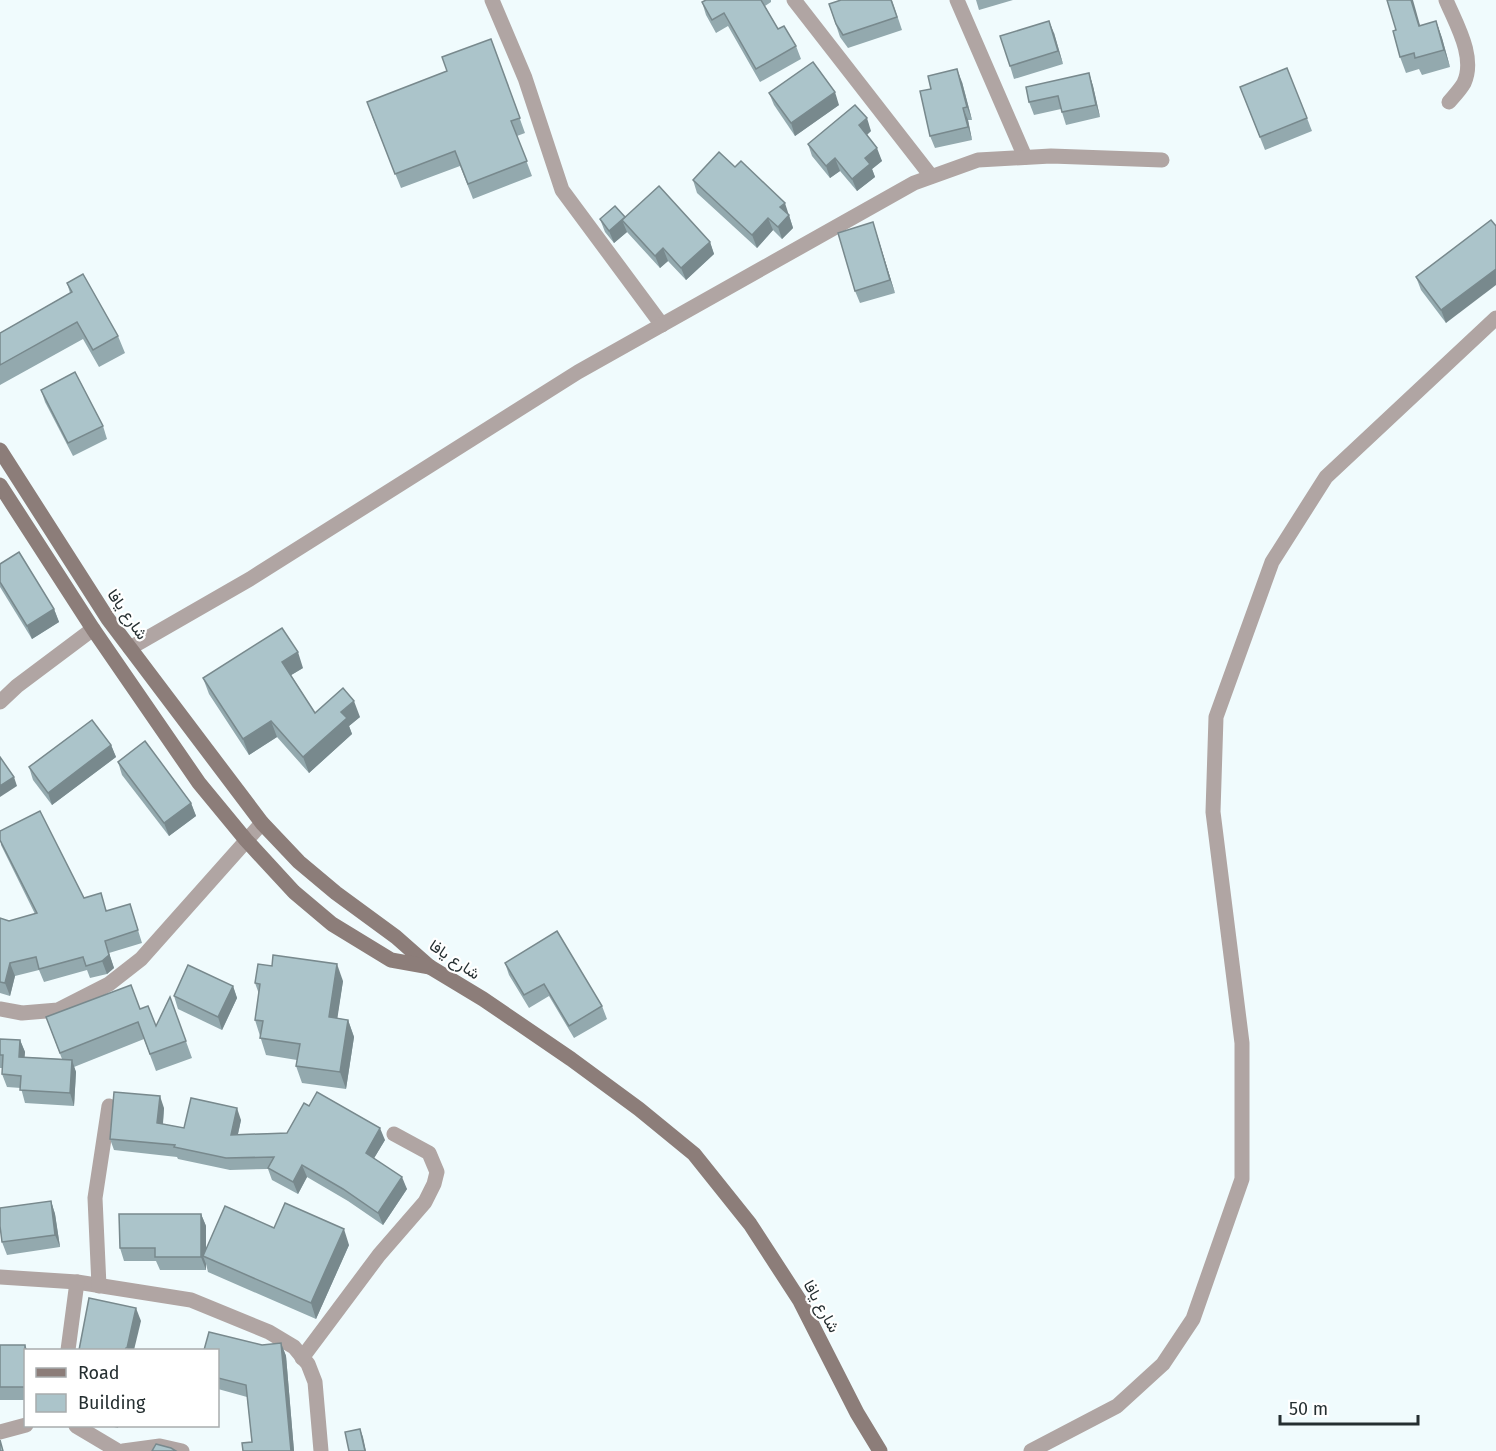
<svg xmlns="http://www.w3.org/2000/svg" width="1496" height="1451" font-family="'Fira Sans',Vazirmatn,sans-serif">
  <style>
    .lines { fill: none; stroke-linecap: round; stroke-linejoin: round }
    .street { stroke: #b0a5a3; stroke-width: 15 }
    .secondary { stroke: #8c7d79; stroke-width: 15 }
    .wall { fill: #93a9ae }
    .shaded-wall { fill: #78898d }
    .building { fill: #abc4ca; stroke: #78898d; stroke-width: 1.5 }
    .labels { text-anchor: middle; stroke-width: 4.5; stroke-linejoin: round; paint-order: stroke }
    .street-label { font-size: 16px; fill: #252f31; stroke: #fff }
  </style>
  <rect width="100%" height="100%" fill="#f0fbfd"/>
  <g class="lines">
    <!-- street -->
    <g class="street">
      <polyline points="492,0 525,78 562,190 662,325"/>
      <polyline points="794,0 931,176"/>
      <polyline points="957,0 1025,157"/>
      <path d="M1446 0C1456 24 1476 57 1464 83 1460 90 1454 96 1449 102"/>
      <polyline points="130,648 250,579 578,372 914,183 978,160 1051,156 1162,160"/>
      <polyline points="0,702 17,686 93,629"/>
      <polyline points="0,1009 22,1013 58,1010 109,984 141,959 262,823"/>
      <polyline points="0,1277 77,1282 191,1300 269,1332 294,1347 308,1364 315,1382 321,1451"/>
      <polyline points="99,1286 95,1198 109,1106"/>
      <polyline points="68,1350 77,1282"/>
      <polyline points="302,1358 379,1255 425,1202 434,1184 437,1172 429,1153 394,1134"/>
      <polyline points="76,1426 118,1451"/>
      <polyline points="0,1432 26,1425"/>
      <polyline points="123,1451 160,1446 182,1451"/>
      <polyline points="1031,1451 1117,1406 1163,1364 1193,1319 1242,1179 1242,1043 1213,812 1216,717 1272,562 1326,477 1496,318"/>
    </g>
    <!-- secondary -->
    <g class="secondary">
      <polyline points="0,450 108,619 262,823 299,862 336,893 396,937 430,967 483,999 571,1059 639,1109 694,1154 750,1224 800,1301 857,1413 880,1451"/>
      <polyline points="0,485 93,629 199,783 246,840 294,892 332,924 391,960 430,967"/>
    </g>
  </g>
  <!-- wall -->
  <g class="wall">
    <polygon points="706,0 771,0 771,2 765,6 778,29 796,46 801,59 760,82 728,26 716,33 706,15 702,2"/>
    <polygon points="892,0 902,30 848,48 840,37 829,4"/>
    <polygon points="976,0 1013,0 979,10"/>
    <polygon points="1436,21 1442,38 1450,67 1422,75 1419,69 1406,73 1400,57 1420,26"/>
    <polygon points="1054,33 1063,64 1014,79 1010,66"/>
    <polygon points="491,39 525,133 517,136 532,176 473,199 460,166 401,188 372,116 447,71"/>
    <polygon points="1089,73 1093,86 1100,117 1066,125 1061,109 1034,115 1029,102"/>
    <polygon points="962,82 972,120 968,120 972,140 935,148 930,136"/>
    <polygon points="1240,87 1307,118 1312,131 1265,150"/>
    <polygon points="769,93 839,105 795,136 774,105"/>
    <polygon points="871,131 867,135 882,161 872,169 875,177 857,191 840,171 830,178 812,156 808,144"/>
    <polygon points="693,180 789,215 793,228 782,239 773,230 757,248 697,193"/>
    <polygon points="625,217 710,242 714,254 686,280 668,261 660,268 627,232 614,243 605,232 600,219"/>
    <polygon points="1491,220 1446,323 1421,290 1416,277"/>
    <polygon points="877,235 895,293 860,303 855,291"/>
    <polygon points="67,283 118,336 125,353 99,367 83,339 0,385 0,333 70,293"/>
    <polygon points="41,390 103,426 107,439 73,456 45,402"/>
    <polygon points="0,564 54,609 59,622 32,639 0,587"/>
    <polygon points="303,668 291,675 315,713 360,717 349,726 352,734 309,773 277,737 249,755 209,694 203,678"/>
    <polygon points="111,745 116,757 52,805 33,780 29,767"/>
    <polygon points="118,762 191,803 196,816 169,836 122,775"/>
    <polygon points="0,831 84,898 107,910 134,917 142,943 109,953 114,968 107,974 90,978 87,970 44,982 39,970 15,976 10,996 0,993 0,918 9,921 35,914 1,845"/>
    <polygon points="505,963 602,1006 607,1019 574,1038 549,996 529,1008 509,975"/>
    <polygon points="343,981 337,1018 348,1020 354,1037 346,1089 302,1083 296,1066 297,1060 266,1055 255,1020 259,994 255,983"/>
    <polygon points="233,986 237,998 222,1030 178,1009 174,996"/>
    <polygon points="170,997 192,1058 156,1071 144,1039 74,1067 76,1072 74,1106 25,1103 21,1088 7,1087 2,1074 3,1068 0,1068 0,1039 20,1040 25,1052 24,1057 62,1059 46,1017 140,1009 156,1026"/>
    <polygon points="309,1106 385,1140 374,1158 407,1189 383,1225 348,1201 307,1177 298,1194 272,1180 268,1169 230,1170 178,1159 177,1157 114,1150 110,1139 164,1108 163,1124 184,1128 241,1120 238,1134 287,1133"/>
    <polygon points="51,1201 55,1214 60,1247 7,1255 2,1242"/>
    <polygon points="201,1214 206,1226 206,1250 274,1228 349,1245 316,1319 208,1272 206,1264 206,1270 160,1270 156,1261 124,1261 120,1248"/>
    <polygon points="281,1343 286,1356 294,1451 243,1451 252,1442 247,1397 218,1389 218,1350"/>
    <polygon points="0,1345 25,1345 27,1350 26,1350 26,1400 0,1400"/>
    <polygon points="106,1425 119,1425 118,1428"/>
  </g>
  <!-- shaded-wall -->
  <g class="shaded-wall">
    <polygon points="1411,0 1413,0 1425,43 1419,26"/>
    <polygon points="1049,21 1054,33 1063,64 1058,51"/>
    <polygon points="1436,21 1442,38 1450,67 1444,50"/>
    <polygon points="957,69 962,82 972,120 967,107"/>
    <polygon points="1089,73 1093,86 1100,117 1096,105"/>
    <polygon points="835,92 839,105 795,136 791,123"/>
    <polygon points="963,108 968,120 972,140 968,127"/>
    <polygon points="867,118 871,131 863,138 859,125"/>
    <polygon points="877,148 882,161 872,169 875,177 857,191 852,179 865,158"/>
    <polygon points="835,158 840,171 830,178 826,166"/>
    <polygon points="785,203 793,228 782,239 778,227 780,207"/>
    <polygon points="625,217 622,220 627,232 614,243 609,231"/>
    <polygon points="768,218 773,230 757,248 752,235"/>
    <polygon points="873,222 877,235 895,293 890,280"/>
    <polygon points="710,242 714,254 686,280 681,268"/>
    <polygon points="663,248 668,261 660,268 655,256"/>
    <polygon points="1496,269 1496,285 1446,323 1441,310"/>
    <polygon points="54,609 59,622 32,639 27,626"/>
    <polygon points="298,652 303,668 288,677 282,662"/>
    <polygon points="354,701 360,717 349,726 352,734 309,773 303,757 341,712"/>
    <polygon points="271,721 277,737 249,755 243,739"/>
    <polygon points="111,745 116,757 52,805 48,793"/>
    <polygon points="14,777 17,786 0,797 0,786"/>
    <polygon points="191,803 196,816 169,836 164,823"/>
    <polygon points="105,941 114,968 107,974 102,961"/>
    <polygon points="10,963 15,976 10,996 5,983"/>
    <polygon points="337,964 343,981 335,1034 329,1017"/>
    <polygon points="233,986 237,998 222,1030 218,1017"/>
    <polygon points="348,1020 354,1037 346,1089 340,1072"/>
    <polygon points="20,1040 25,1052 24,1069 19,1057"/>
    <polygon points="72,1060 76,1072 74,1106 70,1093"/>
    <polygon points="160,1096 164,1108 162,1134 157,1123"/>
    <polygon points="237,1108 241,1120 235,1147 231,1135"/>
    <polygon points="380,1128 385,1140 370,1165 366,1153"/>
    <polygon points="302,1165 307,1177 298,1194 293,1182"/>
    <polygon points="402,1177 407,1189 383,1225 378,1213"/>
    <polygon points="51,1201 55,1214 60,1247 55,1235"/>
    <polygon points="201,1214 206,1226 206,1257 203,1256 206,1264 206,1270 201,1257"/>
    <polygon points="344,1229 349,1245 316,1319 311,1303"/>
    <polygon points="136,1308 141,1321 134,1350 128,1350 127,1348"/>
    <polygon points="281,1343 286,1356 294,1451 291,1451"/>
    <polygon points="25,1345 27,1350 26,1350 26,1389"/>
    <polygon points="360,1429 363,1437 366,1451 365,1451"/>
  </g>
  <!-- building -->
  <g class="building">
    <polygon points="706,0 761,0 778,29 784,26 796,46 756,69 724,13 712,20 702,2"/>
    <polygon points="841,0 891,0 897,17 843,35 836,24 829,4"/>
    <polygon points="1387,0 1411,0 1419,26 1436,21 1444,50 1415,58 1414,53 1400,57 1393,31 1396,30"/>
    <polygon points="1049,21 1058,51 1010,66 1000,36"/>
    <polygon points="491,39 520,118 511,121 527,161 468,184 455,151 395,174 367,102 447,71 442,57"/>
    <polygon points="813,62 835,92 791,123 769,93"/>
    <polygon points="1287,68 1307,118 1260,137 1240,87"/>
    <polygon points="957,69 967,107 963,108 968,127 930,136 920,91 931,89 928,76"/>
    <polygon points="1089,73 1096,105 1062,112 1058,96 1029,102 1026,87"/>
    <polygon points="855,105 867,118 859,125 877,148 865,158 870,164 852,179 835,158 826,166 808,144"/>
    <polygon points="719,152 735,167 741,161 785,203 780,207 789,215 778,227 768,218 752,235 693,180"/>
    <polygon points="659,186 710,242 681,268 663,248 655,256 622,220"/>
    <polygon points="615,206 625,217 609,231 600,219"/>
    <polygon points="1491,220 1496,226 1496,269 1441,310 1416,277"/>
    <polygon points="873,222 890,280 855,291 838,233"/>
    <polygon points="83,274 118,336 93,350 77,322 0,365 0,333 72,292 67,283"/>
    <polygon points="75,372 103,426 68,443 41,390"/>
    <polygon points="19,552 54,609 27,626 0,582 0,564"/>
    <polygon points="282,628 298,652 282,662 315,713 343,688 354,701 341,712 347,718 303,757 271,721 243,739 203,678"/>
    <polygon points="92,720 111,745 48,793 29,767"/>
    <polygon points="145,741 191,803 164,823 118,762"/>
    <polygon points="0,757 14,777 0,786"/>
    <polygon points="40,811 84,898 101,893 106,911 130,904 138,930 105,941 109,955 102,961 86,966 83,957 39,969 36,957 10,963 5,983 0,982 0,918 9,921 37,913 0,840 0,831"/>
    <polygon points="557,931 602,1006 569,1026 544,984 524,995 505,963"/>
    <polygon points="273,955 337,964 329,1017 348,1020 340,1072 296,1066 300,1044 260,1038 263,1021 255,1020 260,984 255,983 258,964 272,966"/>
    <polygon points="188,965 233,986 218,1017 174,996"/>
    <polygon points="131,985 140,1009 148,1006 156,1026 170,997 186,1041 150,1054 138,1022 60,1053 46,1017"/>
    <polygon points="0,1039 20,1040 19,1057 72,1060 70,1093 20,1090 21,1076 2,1074 3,1055 0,1055"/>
    <polygon points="114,1092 160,1096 157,1123 184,1128 191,1098 237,1108 231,1135 287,1133 304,1103 309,1106 317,1092 380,1128 366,1153 402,1177 378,1213 343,1189 302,1165 293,1182 268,1168 274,1157 226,1158 174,1147 175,1145 110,1139"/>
    <polygon points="51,1201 55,1235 2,1242 0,1226 0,1208"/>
    <polygon points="285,1203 344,1229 311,1303 203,1256 225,1206 274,1228"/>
    <polygon points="119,1214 201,1214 201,1257 155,1257 155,1248 120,1248"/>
    <polygon points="89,1298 136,1308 127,1348 126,1348 125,1350 79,1350"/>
    <polygon points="209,1332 262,1345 281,1343 291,1451 243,1451 242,1443 252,1442 246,1385 218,1378 218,1350 204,1350"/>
    <rect x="0" y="1345" width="25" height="42"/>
    <polygon points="360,1429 365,1451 349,1451 345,1432"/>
    <polygon points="0,1440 3,1451 0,1451"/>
    <polygon points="156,1444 171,1448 176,1451 152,1451"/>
  </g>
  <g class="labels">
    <!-- street labels -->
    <g class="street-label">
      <text transform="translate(128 614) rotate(55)" y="6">شارع يافا</text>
      <text transform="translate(455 959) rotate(34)" y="6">شارع يافا</text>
      <text transform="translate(822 1306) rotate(61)" y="6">شارع يافا</text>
    </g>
  </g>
  <!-- legend -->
  <rect x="24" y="1349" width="195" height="78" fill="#ffffff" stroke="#a8acad" stroke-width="1.5"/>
  <rect x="36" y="1368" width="30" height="9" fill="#8c7d79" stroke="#a8acad" stroke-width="1.5"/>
  <text x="78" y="1379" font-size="18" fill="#252f31">Road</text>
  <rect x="36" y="1394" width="30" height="18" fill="#abc4ca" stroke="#a8acad" stroke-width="1.5"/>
  <text x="78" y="1409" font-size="18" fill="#252f31">Building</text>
  <!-- scale -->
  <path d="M1280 1415v9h138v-9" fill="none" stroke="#252f31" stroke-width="3"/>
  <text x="1289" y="1415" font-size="18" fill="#252f31" stroke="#ffffff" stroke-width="4.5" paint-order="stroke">50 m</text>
</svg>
